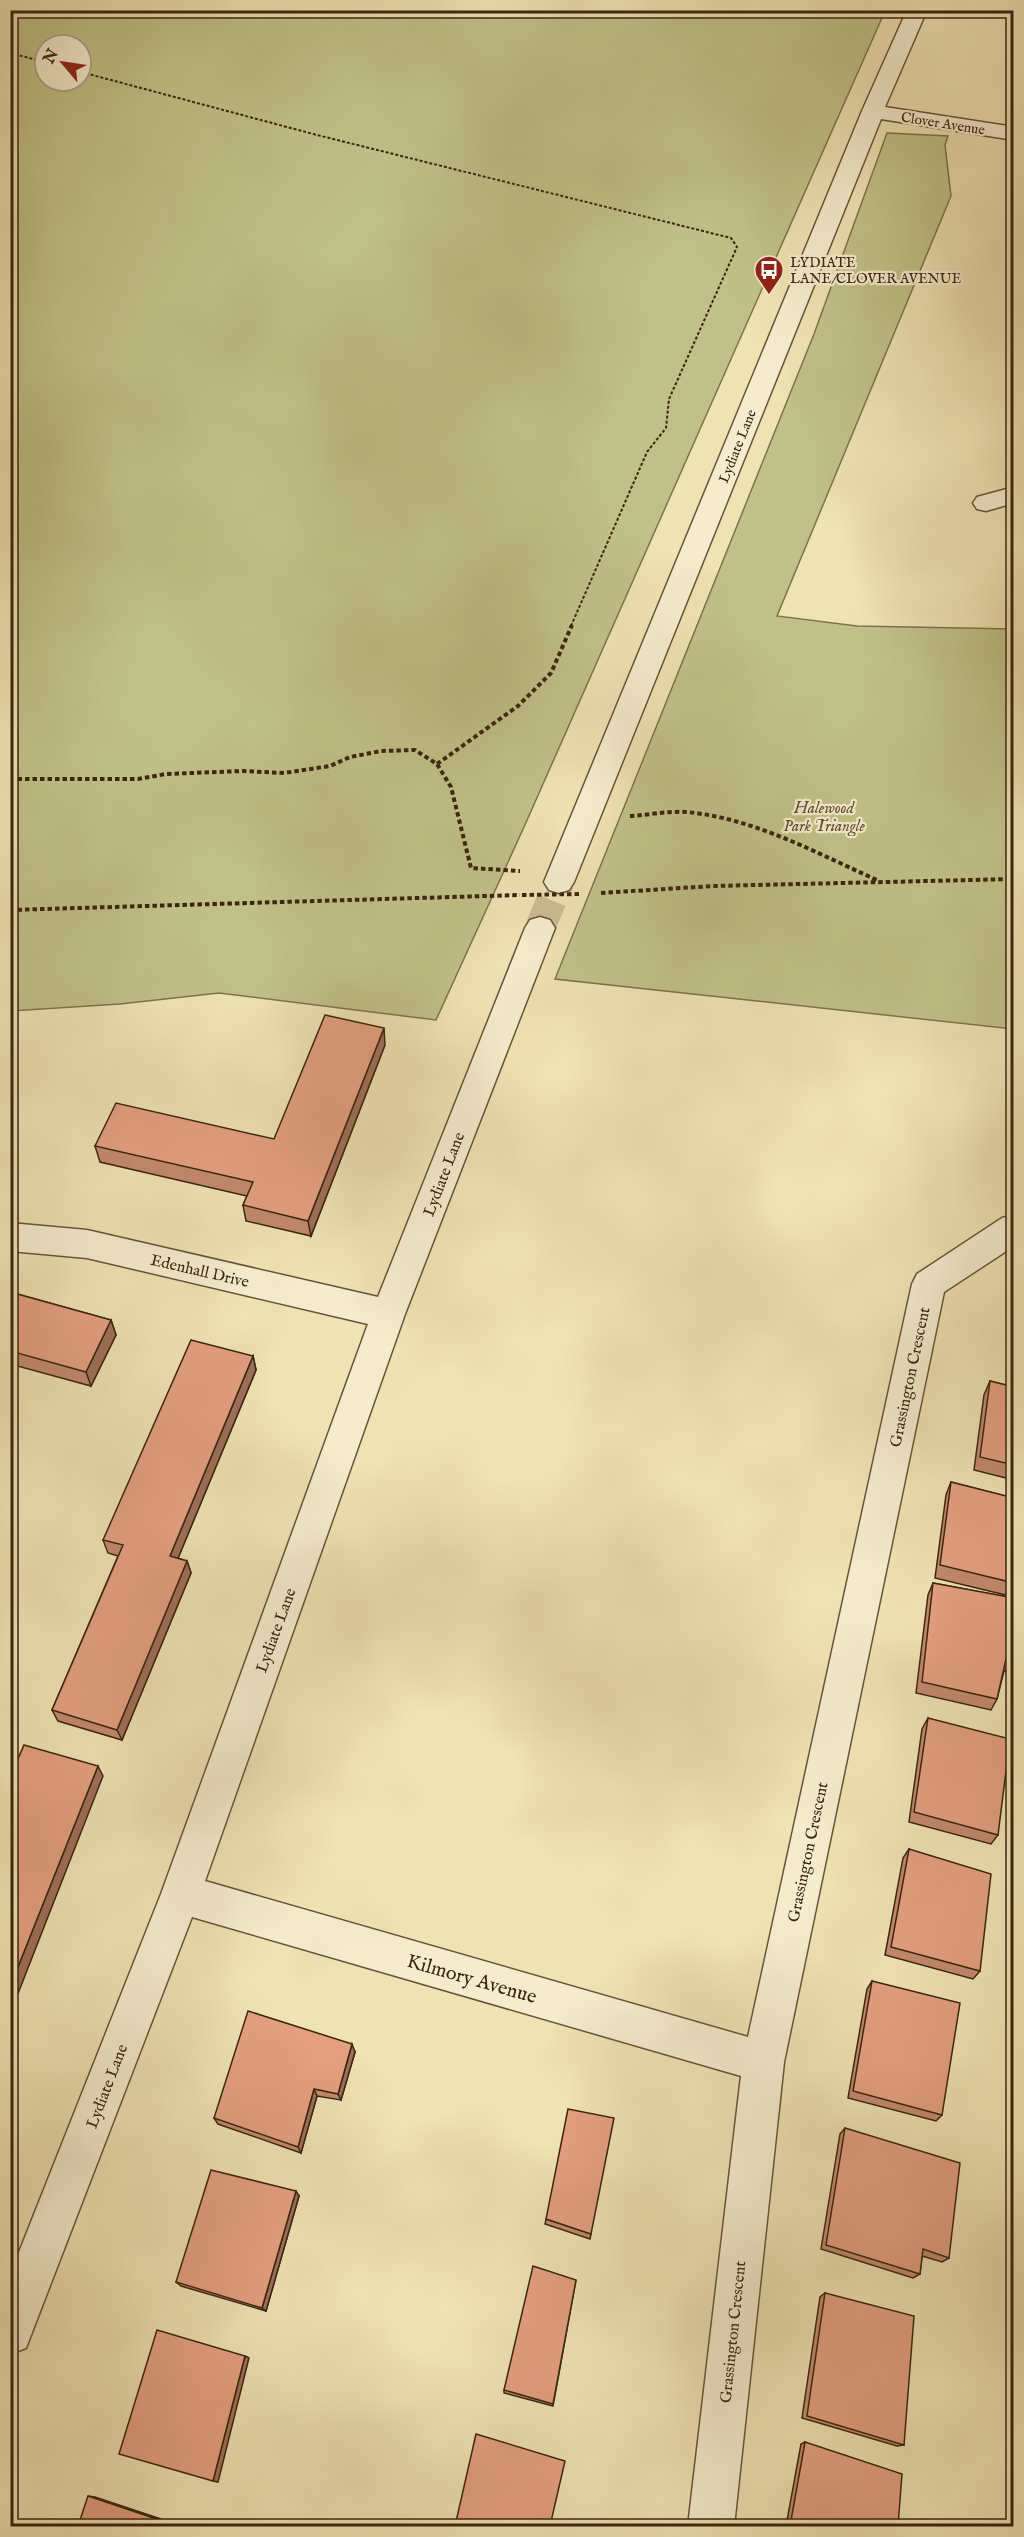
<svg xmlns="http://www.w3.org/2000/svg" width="1024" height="2537" font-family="'IM FELL English',serif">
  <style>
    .green { fill: #c0c188; stroke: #7e734c; stroke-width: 1.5; fill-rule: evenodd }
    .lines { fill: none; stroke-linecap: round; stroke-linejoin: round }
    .minor-tunnel { stroke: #cbbc92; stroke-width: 30; stroke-dasharray: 30 15; stroke-linecap: butt }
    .minor-casing { stroke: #685439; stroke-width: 3 }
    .path-far1 { stroke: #3b2510; stroke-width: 2; stroke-dasharray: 3 2; stroke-linecap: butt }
    .path { stroke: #3b2510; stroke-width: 4; stroke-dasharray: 4.5 3; stroke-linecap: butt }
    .minor { fill: #f5ecce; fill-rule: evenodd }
    .path-bridge { stroke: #3b2510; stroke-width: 4; stroke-dasharray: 4.5 3; stroke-linecap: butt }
    .wall { fill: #c3896e; stroke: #3b2510; stroke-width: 1.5 }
    .shaded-wall { fill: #9f6f5a; stroke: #3b2510; stroke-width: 1.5 }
    .building { fill: #e39f80; stroke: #3b2510; stroke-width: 1.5 }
    .labels { text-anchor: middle; stroke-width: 4.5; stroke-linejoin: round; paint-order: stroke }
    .far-street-label { font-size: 14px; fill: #3b2510; stroke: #f5ecce }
    .far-poi-label { font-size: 14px; fill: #3b2510; stroke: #f5ecce; text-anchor: start }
    .park-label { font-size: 16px; font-style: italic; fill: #5c4c2e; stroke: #f5ecce }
    .street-label { font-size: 16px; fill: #3b2510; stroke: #f5ecce }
    .near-street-label { font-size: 20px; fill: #3b2510; stroke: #f5ecce }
  </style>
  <rect width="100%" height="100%" fill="#efe2b3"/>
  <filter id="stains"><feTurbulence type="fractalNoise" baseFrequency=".00333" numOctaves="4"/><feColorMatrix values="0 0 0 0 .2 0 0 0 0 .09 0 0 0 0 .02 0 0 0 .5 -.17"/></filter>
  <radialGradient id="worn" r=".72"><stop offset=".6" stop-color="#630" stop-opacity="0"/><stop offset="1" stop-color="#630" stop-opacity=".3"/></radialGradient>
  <!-- green -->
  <g class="green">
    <path d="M11 10 885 11 524 827 436 1020 219 993 120 1004 11 1011ZM45 45H81V81H45Z"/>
    <polygon points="887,133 948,136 945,145 951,196 777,616 857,626 1013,629 1013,1029 555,979 814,334"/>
  </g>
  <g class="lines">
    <!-- minor-tunnel -->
    <polyline class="minor-tunnel" points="540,928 559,882"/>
    <!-- minor casing -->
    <g class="minor-casing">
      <g id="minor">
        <polygon points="907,10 927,10 885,107 1014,127 1014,140 881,119 574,882 569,890 559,893 549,890 544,882 862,111"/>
        <polygon points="1014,487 1014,503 986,511 977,509 973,503 977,497"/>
        <polygon points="540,917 550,920 555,928 405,1314 205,1881 748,2037 912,1284 917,1274 1002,1218 1014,1215 1014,1246 944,1292 784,2062 734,2526 688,2526 741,2076 192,1917 26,2348 10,2354 10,2275 161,1894 368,1324 87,1258 10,1251 10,1223 87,1230 378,1297 525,928 530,920"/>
      </g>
    </g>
    <!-- path-far1 -->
    <g class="path-far1">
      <polyline points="10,53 45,62"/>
      <polyline points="81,72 317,135 731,238 737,247 669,399 666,428 647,452 571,626"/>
    </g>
    <!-- path -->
    <g class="path">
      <polyline points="437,764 518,706 551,673 572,625"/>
      <polyline points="10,779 138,779 166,774 243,771 284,773 330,766 350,757 381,751 415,750 437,764 451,787 471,868 520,871"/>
      <path d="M630 816C648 815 667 811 686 812 754 818 816 853 877 880"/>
      <polyline points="601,893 713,886 1014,879"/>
      <polyline points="10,910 520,895"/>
    </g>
    <!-- minor -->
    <use href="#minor" class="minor"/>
    <!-- path-bridge -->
    <polyline class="path-bridge" points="522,895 582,894"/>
  </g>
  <!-- wall -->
  <g class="wall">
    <polygon points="385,1045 311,1236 246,1221 243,1205 247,1196 100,1162 95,1146 274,1139"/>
    <polygon points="10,1292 111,1320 116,1335 91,1386 10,1364"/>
    <polygon points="253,1356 256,1370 178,1558 187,1561 191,1573 122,1740 58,1721 52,1710 118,1556 108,1553 103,1540"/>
    <polygon points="990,1381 1014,1387 1014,1480 974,1470 984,1395"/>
    <polygon points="951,1482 1014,1498 1014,1597 935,1578 946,1495"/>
    <polygon points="933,1583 1014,1598 1014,1673 1004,1671 997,1699 991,1710 916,1693 928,1595"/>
    <polygon points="928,1718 998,1835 991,1844 909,1822 922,1729"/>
    <polygon points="909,1849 980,1971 973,1979 885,1955 903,1858"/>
    <polygon points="872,1981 942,2115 936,2121 848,2098 867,1989"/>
    <polygon points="355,2052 341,2100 317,2096 301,2153 218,2124 214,2118"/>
    <polygon points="845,2128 949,2258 942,2262 922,2256 920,2274 913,2278 821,2249 840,2134"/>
    <polygon points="299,2196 266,2311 181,2286 176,2282"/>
    <polygon points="546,2219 591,2234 590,2239 545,2224"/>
    <polygon points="576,2280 553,2406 504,2393 504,2390"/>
    <polygon points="825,2293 904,2445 897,2446 802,2418 820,2297"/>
    <polygon points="805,2442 898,2526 786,2526 801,2444"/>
  </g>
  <!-- shaded-wall -->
  <g class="shaded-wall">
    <polygon points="384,1028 385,1045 311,1236 308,1221"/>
    <polygon points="111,1320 116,1335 91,1386 86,1372"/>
    <polygon points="253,1356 256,1370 174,1568 170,1556"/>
    <polygon points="187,1561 191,1573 122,1740 117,1730"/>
    <polygon points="98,1766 103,1776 10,2014 10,1987"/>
    <polygon points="352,2044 355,2052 341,2100 338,2094"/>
    <polygon points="314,2089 317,2096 301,2153 298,2147"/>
    <polygon points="296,2191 299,2196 266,2311 262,2308"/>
    <polygon points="245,2356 249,2358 218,2482 213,2481"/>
    <polygon points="88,2496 95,2497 182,2526 177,2526"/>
  </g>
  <!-- building -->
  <g class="building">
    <polygon points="325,1015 384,1028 308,1221 243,1205 253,1182 95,1146 116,1103 274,1139"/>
    <polygon points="10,1292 111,1320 86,1372 10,1351"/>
    <polygon points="191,1340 253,1356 170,1556 187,1561 117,1730 52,1710 123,1545 103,1540"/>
    <polygon points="990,1381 1014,1387 1014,1465 980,1457"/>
    <polygon points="951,1482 1014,1498 1014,1583 940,1565"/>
    <polygon points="933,1583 1014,1598 1014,1660 1006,1659 997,1699 922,1682"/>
    <polygon points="928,1718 1010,1739 998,1835 914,1812"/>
    <polygon points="24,1745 98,1766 10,1987 10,1777"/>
    <polygon points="909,1849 991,1874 980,1971 891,1947"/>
    <polygon points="872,1981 960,2003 942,2115 853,2091"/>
    <polygon points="248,2011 352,2044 338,2094 314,2089 298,2147 214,2118"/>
    <polygon points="568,2109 614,2118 591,2234 546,2219"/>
    <polygon points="845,2128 960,2163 949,2258 923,2249 920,2274 826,2245"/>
    <polygon points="211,2170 296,2191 262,2308 176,2282"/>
    <polygon points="533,2266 576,2280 553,2404 504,2390"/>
    <polygon points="825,2293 914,2316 904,2445 807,2416"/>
    <polygon points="157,2330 245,2356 213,2481 119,2454"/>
    <polygon points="476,2434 565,2461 550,2526 455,2526"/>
    <polygon points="805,2442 902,2474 898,2526 790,2526"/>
    <polygon points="88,2496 177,2526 78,2526"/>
  </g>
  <!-- icons -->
  <defs>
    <g id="bus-pin" transform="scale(1.5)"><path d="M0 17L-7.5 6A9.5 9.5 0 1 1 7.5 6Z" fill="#8f2418" stroke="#f5ecce"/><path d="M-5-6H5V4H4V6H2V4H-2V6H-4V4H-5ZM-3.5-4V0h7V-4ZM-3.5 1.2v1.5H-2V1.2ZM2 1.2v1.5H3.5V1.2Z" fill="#fff"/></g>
  </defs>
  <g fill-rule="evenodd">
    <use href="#bus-pin" x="769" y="270"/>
  </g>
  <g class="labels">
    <!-- far-street labels -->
    <g class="far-street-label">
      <text transform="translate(943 123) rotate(9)" y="5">Clover Avenue</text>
      <text transform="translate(737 446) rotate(-68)" y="5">Lydiate Lane</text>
    </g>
    <!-- far-poi labels -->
    <g class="far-poi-label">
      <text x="790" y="267">LYDIATE<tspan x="790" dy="16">LANE/CLOVER AVENUE</tspan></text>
    </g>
    <!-- park labels -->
    <g class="park-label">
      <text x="824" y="813">Halewood<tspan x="824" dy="18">Park Triangle</tspan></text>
    </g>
    <!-- street labels -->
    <g class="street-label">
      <text transform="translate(443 1174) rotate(-69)" y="6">Lydiate Lane</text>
      <text transform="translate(200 1270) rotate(13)" y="6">Edenhall Drive</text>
      <text transform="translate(909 1377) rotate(-78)" y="6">Grassington Crescent</text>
      <text transform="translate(275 1630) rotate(-70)" y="6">Lydiate Lane</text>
      <text transform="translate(807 1852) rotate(-78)" y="6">Grassington Crescent</text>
      <text transform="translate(106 2086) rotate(-69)" y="6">Lydiate Lane</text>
      <text transform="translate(732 2332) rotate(-84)" y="6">Grassington Crescent</text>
    </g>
    <!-- near-street labels -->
    <g class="near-street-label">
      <text transform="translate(472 1978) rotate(16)" y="7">Kilmory Avenue</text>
    </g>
  </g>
  <!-- margin -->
  <rect width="1024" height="2537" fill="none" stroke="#efe2b3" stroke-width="36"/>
  <rect x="12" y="12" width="1000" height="2513" fill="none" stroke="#3b2510" stroke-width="3"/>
  <rect x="18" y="18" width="988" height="2501" fill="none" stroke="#3b2510" stroke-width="1.5"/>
  <!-- north arrow -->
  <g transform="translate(63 63) rotate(299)"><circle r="28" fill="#f5ecce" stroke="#ab9c82" stroke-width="1.5"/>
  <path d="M0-4.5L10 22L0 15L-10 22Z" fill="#8f2418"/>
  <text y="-9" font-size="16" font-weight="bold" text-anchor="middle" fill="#3b2510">N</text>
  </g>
  <rect width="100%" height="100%" filter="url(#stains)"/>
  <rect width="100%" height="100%" fill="url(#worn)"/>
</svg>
